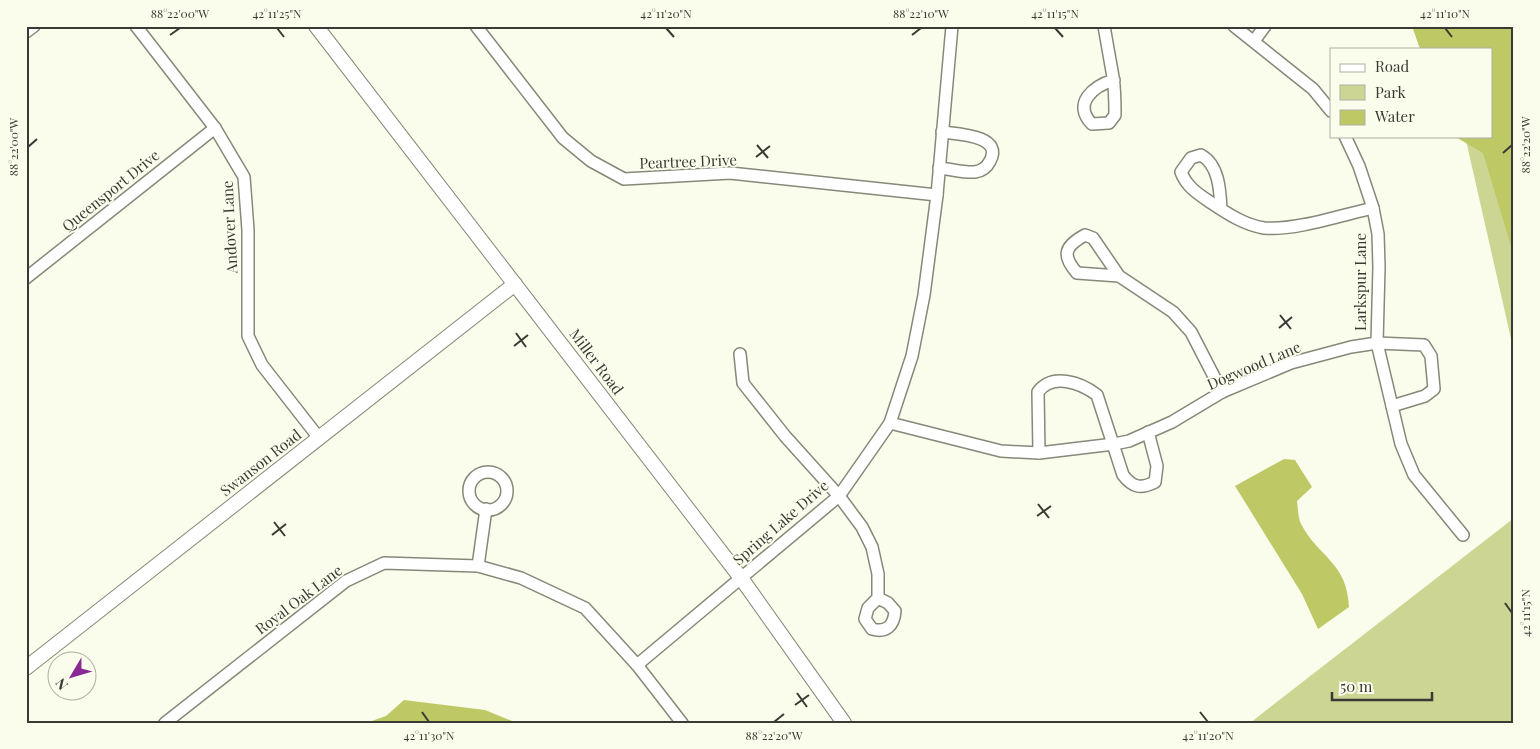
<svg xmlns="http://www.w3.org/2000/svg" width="1540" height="749" font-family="'Playfair Display',serif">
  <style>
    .green { fill: #cdd592 }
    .water { fill: #bec864 }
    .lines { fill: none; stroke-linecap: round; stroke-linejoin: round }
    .minor-casing { stroke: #868879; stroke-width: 14 }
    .tertiary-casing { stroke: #868879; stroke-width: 16 }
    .minor { stroke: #fff; stroke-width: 11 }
    .tertiary { stroke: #fff; stroke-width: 14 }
    .ticks { fill: none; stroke: #393a34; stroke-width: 2 }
    .labels { text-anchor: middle; stroke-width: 4; stroke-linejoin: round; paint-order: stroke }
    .street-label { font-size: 15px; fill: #393a34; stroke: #fafdec }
    .neatline { fill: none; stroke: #393a34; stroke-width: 2 }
    .ticks-label { font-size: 12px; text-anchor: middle; fill: #393a34 }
  </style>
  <rect width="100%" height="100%" fill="#fafdec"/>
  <!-- green -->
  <g class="green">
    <polygon points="1514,26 1514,352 1465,136 1491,136 1491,49"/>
    <polygon points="1514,518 1514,723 1250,723 1269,708"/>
  </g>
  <!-- water -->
  <g class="water">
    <polygon points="1412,26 1514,26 1514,256 1483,153 1454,136 1491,136 1491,49 1420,49"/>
    <path d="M1284 459 1295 460 1312 487 1297 501C1298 508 1298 518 1301 524 1319 558 1347 562 1349 607L1318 629 1302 594 1235 486Z"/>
    <polygon points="404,700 485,710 517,723 366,723 386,716"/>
  </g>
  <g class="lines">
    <!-- minor casing -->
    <g class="minor-casing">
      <g id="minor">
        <polyline points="136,26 215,128 244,177 248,230 248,336 262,365 319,438"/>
        <polyline points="476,26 563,138 591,161 624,179 730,173 937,195"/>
        <path d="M1104 26 1113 77C1115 90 1115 102 1115 115L1109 123 1092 124C1072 104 1093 86 1114 80"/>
        <polyline points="1234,26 1313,89 1331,111"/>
        <polyline points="26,32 34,26"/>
        <polyline points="1254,41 1265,26"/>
        <polyline points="1345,136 1359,166 1373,208 1378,234 1379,267 1377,343 1401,444 1414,475 1463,535"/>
        <path d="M939 168C951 169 964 173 975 172 982 171 987 167 990 161 1004 135 956 134 942 132"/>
        <path d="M1221 209C1220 190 1219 165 1201 155L1191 158 1181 172C1187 188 1200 195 1213 204 1228 214 1245 225 1264 228 1294 231 1342 215 1373 208"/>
        <path d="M1119 276 1077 273C1061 255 1065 246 1085 235L1093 238 1119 276 1173 312 1191 332 1222 392"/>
        <polyline points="26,278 215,128"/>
        <path d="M740 354 743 383 785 436 839 496 862 527 872 547 878 574V598L868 608 865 619 872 629C886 633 894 626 895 611L888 603 878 598"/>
        <polyline points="890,423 1001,451 1039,453 1114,444 1129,441 1172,422 1222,392 1291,363 1351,347 1377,343 1424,345 1431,356 1434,389 1425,396 1392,406"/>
        <path d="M1039 453 1038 392C1052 373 1080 382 1097 395L1123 475C1133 488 1141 489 1155 482L1157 466 1148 432"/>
        <circle cx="488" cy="491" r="19"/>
        <polyline points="478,566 486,509"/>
        <polyline points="637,665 839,496 890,423 912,356 924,295 937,195 952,26"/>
        <polyline points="165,723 346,581 384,563 478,566 521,578 585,608 637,665 682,723"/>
      </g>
    </g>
    <!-- tertiary casing -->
    <g class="tertiary-casing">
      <g id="tertiary">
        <polyline points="316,26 741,578 844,723"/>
        <polyline points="26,668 515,284"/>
      </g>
    </g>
    <!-- minor -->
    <use href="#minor" class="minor"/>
    <!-- tertiary -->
    <use href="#tertiary" class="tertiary"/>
  </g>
  <!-- ticks -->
  <path class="ticks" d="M277 28 284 37M666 28 674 37M1055 28 1063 37M1445 28 1452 37M170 35 180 28M912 35 921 28M757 145 768 158M28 147 37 139M1503 153 1512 145M756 157 770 146M1280 315 1291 329M1279 328 1292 317M516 333 526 347M514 346 528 335M1038 504 1049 518M1037 516 1051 506M274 522 285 536M272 535 286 524M1505 603 1512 613M797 693 807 707M795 705 809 695M422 712 429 722M1200 712 1208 722M774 722 784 714"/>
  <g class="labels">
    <!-- street labels -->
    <g class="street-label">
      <text transform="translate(688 162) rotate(-2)" y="5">Peartree Drive</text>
      <text transform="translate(111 191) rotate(-39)" y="5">Queensport Drive</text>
      <text transform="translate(230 227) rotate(-93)" y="5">Andover Lane</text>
      <text transform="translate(1361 282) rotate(-90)" y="5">Larkspur Lane</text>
      <text transform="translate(596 362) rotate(53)" y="5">Miller Road</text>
      <text transform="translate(1254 366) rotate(-23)" y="5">Dogwood Lane</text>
      <text transform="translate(261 463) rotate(-38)" y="5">Swanson Road</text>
      <text transform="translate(781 523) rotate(-41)" y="5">Spring Lake Drive</text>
      <text transform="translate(299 600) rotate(-37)" y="5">Royal Oak Lane</text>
    </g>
  </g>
  <!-- border -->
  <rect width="1540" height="749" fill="none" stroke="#fafdec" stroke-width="55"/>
  <!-- legend -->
  <rect x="1330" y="48" width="162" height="90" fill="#fafdec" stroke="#adafa2"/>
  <rect x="1340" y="64" width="25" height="8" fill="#ffffff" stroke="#adafa2"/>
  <text x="1375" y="72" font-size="15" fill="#393a34">Road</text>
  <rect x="1340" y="85" width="25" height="15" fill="#cdd592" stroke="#adafa2"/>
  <text x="1375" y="98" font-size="15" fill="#393a34">Park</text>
  <rect x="1340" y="110" width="25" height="15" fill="#bec864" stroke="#adafa2"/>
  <text x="1375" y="122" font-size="15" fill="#393a34">Water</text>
  <!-- north arrow -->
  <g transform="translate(72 676) rotate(232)"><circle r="24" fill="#fafdec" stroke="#adafa2"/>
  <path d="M0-4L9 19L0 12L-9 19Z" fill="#892993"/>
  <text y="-8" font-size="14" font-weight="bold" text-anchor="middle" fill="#393a34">N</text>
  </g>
  <!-- scale -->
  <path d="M1332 692v8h100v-8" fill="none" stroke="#393a34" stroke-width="2.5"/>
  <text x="1340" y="692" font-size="15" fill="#393a34" stroke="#fafdec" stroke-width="4" paint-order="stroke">50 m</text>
  <rect x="28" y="28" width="1484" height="694" class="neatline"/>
  <g class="ticks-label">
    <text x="180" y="18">88°22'00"W</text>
    <text x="277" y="18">42°11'25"N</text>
    <text x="666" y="18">42°11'20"N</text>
    <text x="921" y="18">88°22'10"W</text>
    <text x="1055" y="18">42°11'15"N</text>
    <text x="1445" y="18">42°11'10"N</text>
    <text transform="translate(1526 145) rotate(-90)" y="4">88°22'20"W</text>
    <text transform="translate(14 147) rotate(-90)" y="4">88°22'00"W</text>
    <text transform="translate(1526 613) rotate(-90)" y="4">42°11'15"N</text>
    <text x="429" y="740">42°11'30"N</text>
    <text x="774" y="740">88°22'20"W</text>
    <text x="1208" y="740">42°11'20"N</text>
  </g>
</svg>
